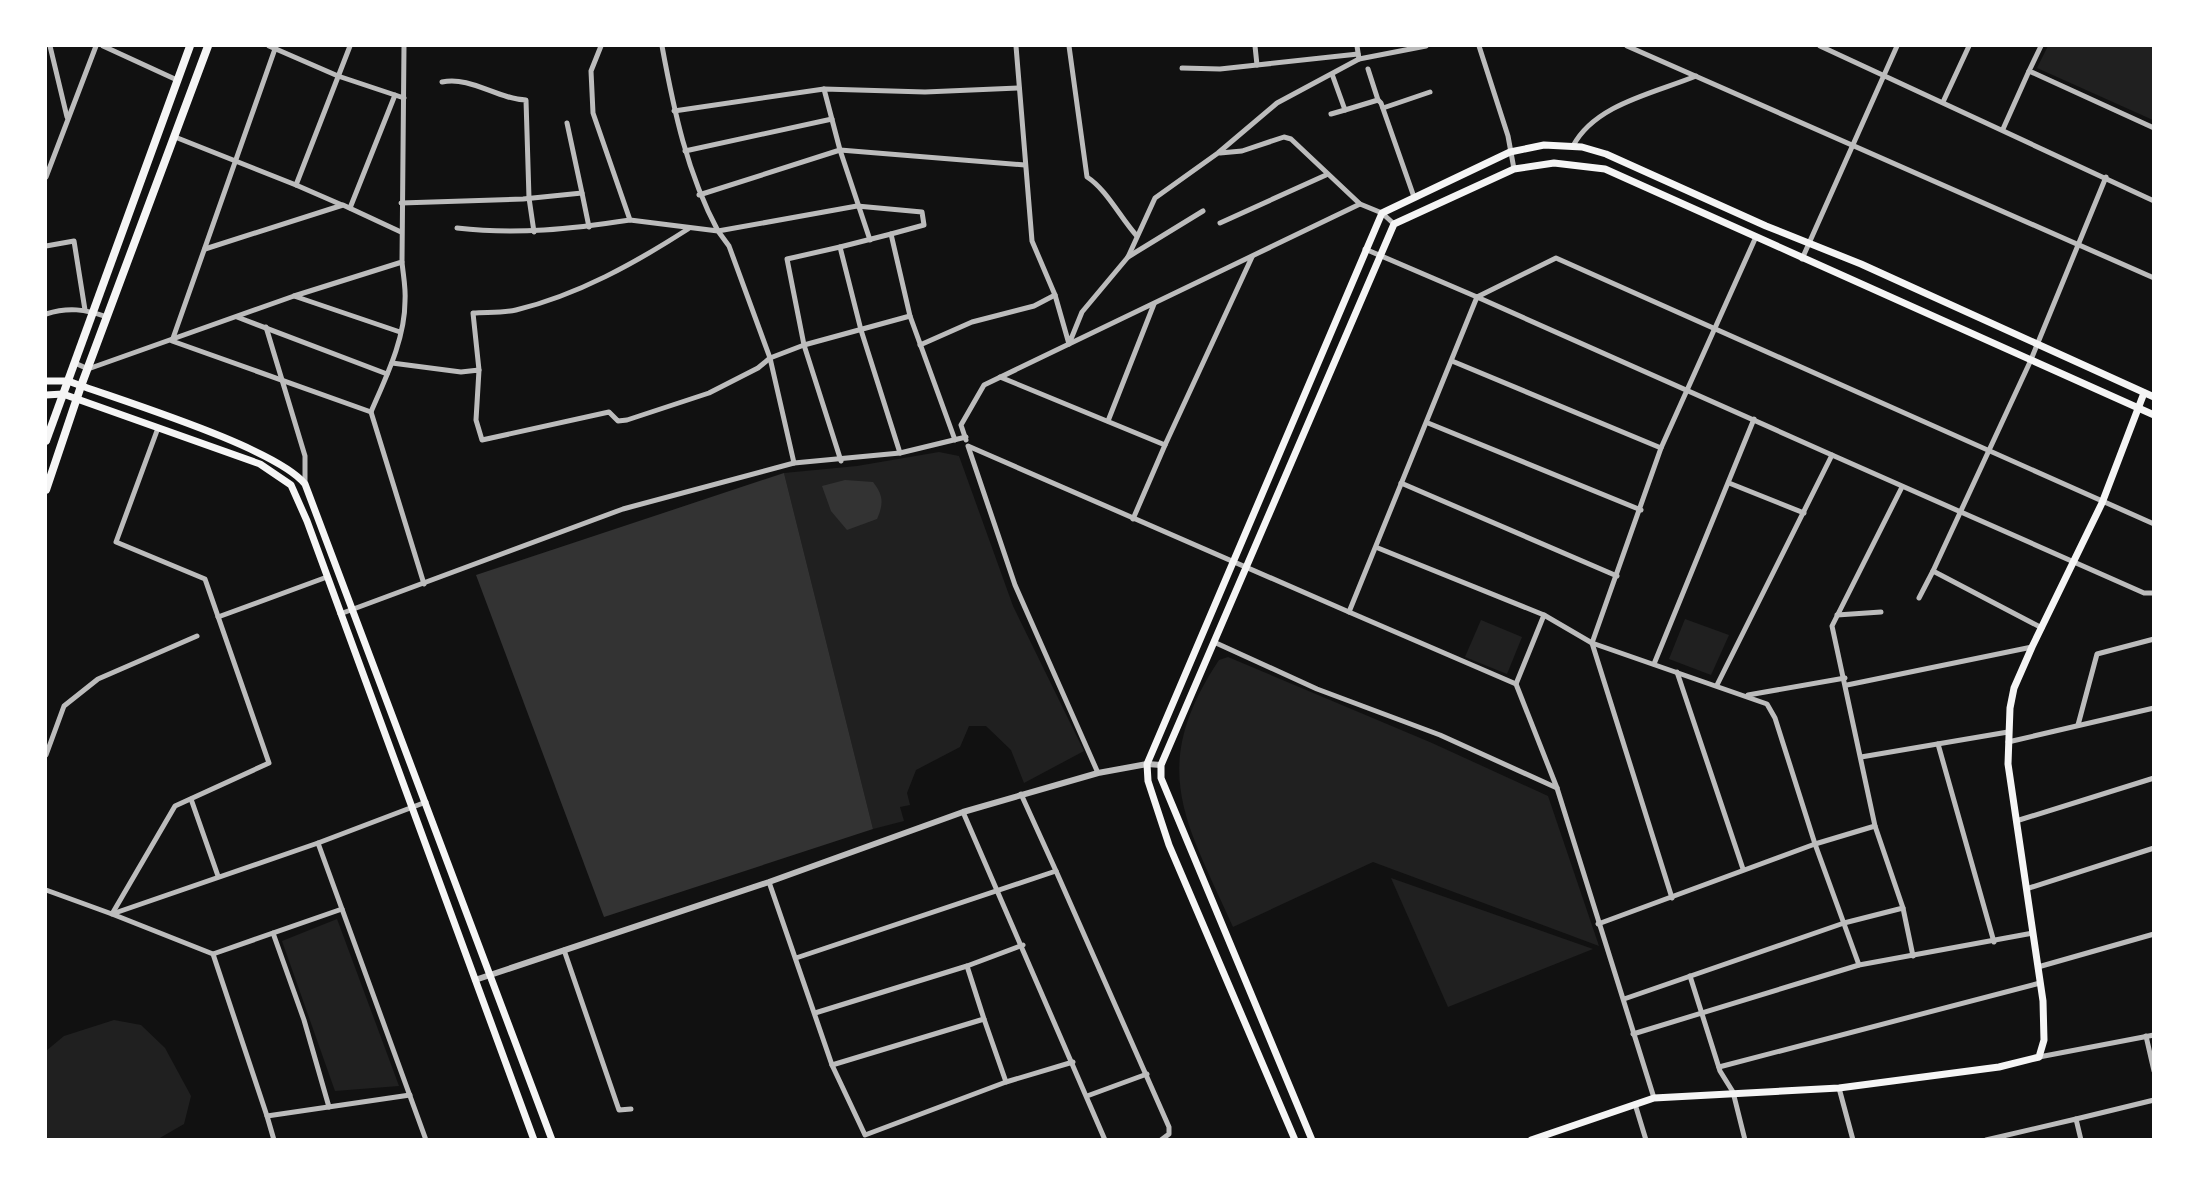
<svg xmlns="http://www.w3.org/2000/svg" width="2199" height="1185" font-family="'Asap Condensed',sans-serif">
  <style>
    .green { fill: #202020 }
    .water { fill: #333 }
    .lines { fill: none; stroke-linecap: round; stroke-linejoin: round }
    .minor { stroke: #bcbcbc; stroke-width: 5 }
    .tertiary { stroke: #bcbcbc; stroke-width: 6 }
    .secondary { stroke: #f5f5f5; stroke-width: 7 }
    .primary { stroke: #f5f5f5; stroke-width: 8 }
  </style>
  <rect width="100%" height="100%" fill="#111"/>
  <!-- green -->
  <g class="green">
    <polygon points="2048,46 2153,46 2153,120 2037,68"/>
    <polygon points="939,452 959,456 1013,606 1084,751 1024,783 1011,750 986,726 969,726 960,747 916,770 907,793 910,805 900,807 904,821 873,829 784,473 857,466"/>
    <polygon points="1685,619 1729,635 1711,675 1669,659"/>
    <polygon points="1481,620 1522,637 1507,674 1465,657"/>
    <path d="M1228 657 1432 743 1548 796 1599 946 1373 862 1233 927C1186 822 1147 768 1219 660Z"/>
    <polygon points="1391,878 1593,949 1448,1007"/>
    <polygon points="337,919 399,1086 335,1091 282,941"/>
    <polygon points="114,1020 141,1025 165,1048 191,1096 184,1124 158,1139 46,1139 46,1051 64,1036"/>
  </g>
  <!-- water -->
  <g class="water">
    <polygon points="784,473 873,829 604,917 476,575"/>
    <path d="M845 480 873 482C883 495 884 503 877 519L847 530 831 511 822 486Z"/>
  </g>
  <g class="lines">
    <!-- minor -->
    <g class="minor">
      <polyline points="50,46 67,117"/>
      <polyline points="103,46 177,80"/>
      <polyline points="269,46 338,76 404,98"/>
      <polyline points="276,46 172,341 371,412 424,584"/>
      <polyline points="601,46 591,71 593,113 630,220 718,231 729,246 770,358 794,463"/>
      <path d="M662 46C674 111 687 173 718 231L857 206 922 212 924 225 891 234"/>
      <polyline points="1016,46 1032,241 1055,295 1069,344 1082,312 1128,257 1155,198 1218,153 1277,103 1359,59"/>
      <path d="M1069 46 1087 177C1106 189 1120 217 1136 235"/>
      <polyline points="1255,46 1257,65 1358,54"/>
      <polyline points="1357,46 1359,59 1426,46"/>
      <polyline points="1479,46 1508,136 1514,169"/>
      <polyline points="1627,46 2154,278"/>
      <polyline points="1820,46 2154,201"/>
      <polyline points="2041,46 2029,71 2154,128"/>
      <polyline points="1182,68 1220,69 1257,65"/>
      <polyline points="1368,69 1378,100"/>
      <polyline points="1332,74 1345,110 1378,100 1381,103 1414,197"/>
      <path d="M442 82C471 76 497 99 526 100L529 198 534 232"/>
      <polyline points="824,89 840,150 870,240"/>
      <polyline points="1943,102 1969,46"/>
      <polyline points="1383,108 1430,92"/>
      <polyline points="674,111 824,89 925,92 1019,88"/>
      <polyline points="1331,114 1345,110"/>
      <polyline points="567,123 582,193"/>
      <polyline points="2003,129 2029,71"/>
      <polyline points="175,137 296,185"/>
      <path d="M1573 146C1595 104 1655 93 1696 76"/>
      <polyline points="685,151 832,119"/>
      <polyline points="1220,153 1242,151 1284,137 1291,139 1360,204"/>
      <polyline points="46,177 96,46"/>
      <polyline points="699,195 840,150 1025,165"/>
      <polyline points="401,203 523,199 582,193 589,227"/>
      <polyline points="342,205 296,185 350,46"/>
      <polyline points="350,208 395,95"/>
      <polyline points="1220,223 1326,175"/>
      <path d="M457 228C516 235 572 229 630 220"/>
      <polyline points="46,246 74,241 85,310"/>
      <polyline points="840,247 787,259 804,345 841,461"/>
      <polyline points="205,249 343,205 401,232"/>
      <polyline points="1365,249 1477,297 1556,258 2154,524"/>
      <polyline points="1128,257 1203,211"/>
      <polyline points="1802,259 1897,46"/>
      <path d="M46 314C68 307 85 309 107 317"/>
      <polyline points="237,317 387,374"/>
      <polyline points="266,327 305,456 305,484"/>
      <polyline points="400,332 294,296 402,262 404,46"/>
      <polyline points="920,345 972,322 1034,306 1055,295"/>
      <polyline points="1452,361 1661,448"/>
      <polyline points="75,363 88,369 294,296"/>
      <polyline points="392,363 461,372 479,370 476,420 482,440 609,412 618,421 627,420 709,393 758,368 770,358 804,345 910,316 955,440"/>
      <path d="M479 370 473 313C487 312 503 313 516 310 578 295 635 263 688 229"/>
      <polyline points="1000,377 1165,445 1252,257"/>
      <path d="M371 412C386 377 405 339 405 301 406 288 403 274 402 262"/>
      <polyline points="1108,421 1154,304"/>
      <polyline points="1428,423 1641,510"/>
      <polyline points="158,428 116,542 205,579 269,763 175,806 112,914 213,954 267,1116 410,1095"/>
      <polyline points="966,440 961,425 984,385 1360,204 1382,213 1394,224"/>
      <polyline points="900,453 861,330 840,247 891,234 910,316"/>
      <polyline points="1832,455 2144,593 2154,593"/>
      <polyline points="1401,483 1617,576"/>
      <polyline points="1729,483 1804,513"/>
      <polyline points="1133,519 1165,445"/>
      <polyline points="1378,548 1544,615 1516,684"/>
      <polyline points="1919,598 1933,571"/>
      <polyline points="1349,612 1516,684 1557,788 1654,1098"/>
      <polyline points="340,614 623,509 794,463 900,453 966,437"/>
      <polyline points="1544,615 1592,643 1767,704 1775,718 1815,844 1859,965"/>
      <polyline points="1837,615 1881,612"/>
      <polyline points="218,617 327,577"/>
      <polyline points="2042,628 1933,571 2030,362 2106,177"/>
      <polyline points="1216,643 1317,689 1440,735 1557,788"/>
      <polyline points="1654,664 1754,419"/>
      <polyline points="1677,672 1743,869"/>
      <polyline points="1847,685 2032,647"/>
      <polyline points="1748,695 1845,678"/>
      <polyline points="2078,725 2097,654 2154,639"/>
      <polyline points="2008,742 2154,708"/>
      <polyline points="1938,744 1994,942"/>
      <polyline points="46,755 64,706 98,679 197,636"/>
      <polyline points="1861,757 2008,732"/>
      <polyline points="1098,773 1015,585 968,446 1349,612 1477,297 1832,455 1717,685"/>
      <polyline points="191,799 218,876"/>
      <polyline points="963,812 1105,1140"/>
      <polyline points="2016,821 2154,778"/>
      <polyline points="318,843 426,802"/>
      <polyline points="1056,871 1169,1127 1169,1134 1161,1140"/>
      <polyline points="769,882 832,1065 865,1135 1006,1082 1073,1062"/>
      <polyline points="2026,889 2154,848"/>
      <polyline points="46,890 112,914 318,843 426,1140"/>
      <polyline points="1672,898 1592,643 1661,448 1755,239"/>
      <polyline points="1903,908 1913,956"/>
      <polyline points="1598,924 1815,844 1875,826"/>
      <polyline points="273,933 304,1020 329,1107"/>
      <polyline points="564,950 619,1110 631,1109"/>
      <polyline points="213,954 342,909"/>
      <polyline points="796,958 1056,871 1021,794"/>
      <polyline points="2038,967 2154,934"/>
      <polyline points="1690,976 1720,1071 1733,1092 1745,1140"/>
      <polyline points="1624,999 1844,923 1903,908 1875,826 1832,626 1902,487"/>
      <polyline points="815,1013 967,966"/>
      <polyline points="984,1019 967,966 1023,945"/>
      <polyline points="1633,1034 1859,965 2033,933"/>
      <polyline points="2146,1036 2154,1071"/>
      <polyline points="2039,1057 2154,1035"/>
      <polyline points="832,1065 984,1019 1006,1082"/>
      <polyline points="1719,1067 2040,983"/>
      <polyline points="1839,1088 1853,1140"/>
      <polyline points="1087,1096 1147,1074"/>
      <polyline points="1635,1104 1646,1140"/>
      <polyline points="267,1116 274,1140"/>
      <polyline points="2076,1119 2154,1100"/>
      <polyline points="1986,1140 2076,1119 2081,1140"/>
    </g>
    <!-- tertiary -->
    <polyline class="tertiary" points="475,980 769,882 963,812 1098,773 1147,764 1161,765"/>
    <!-- secondary -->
    <g class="secondary">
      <path d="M46 381H68C119 400 275 447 305 484L552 1140"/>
      <polyline points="46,395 63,394 260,464 291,485 307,521 534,1140"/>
      <polyline points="1295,1140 1169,845 1148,781 1147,764 1382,213 1510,152 1544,145 1582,147 1606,154 1766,226 1861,264 2154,397"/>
      <polyline points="1312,1140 1161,778 1161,765 1394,224 1514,169 1554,163 1605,169 2154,415"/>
      <polyline points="1531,1140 1654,1098 1839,1088 1999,1067 2039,1057 2044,1040 2043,1001 2008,764 2010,708 2014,688 2032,647 2102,503 2144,393"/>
    </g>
    <!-- primary -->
    <g class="primary">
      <polyline points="46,441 190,46"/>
      <polyline points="46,490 81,386 208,46"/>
    </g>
  </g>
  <!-- border -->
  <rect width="2199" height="1185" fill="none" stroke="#ffffff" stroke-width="94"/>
</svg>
